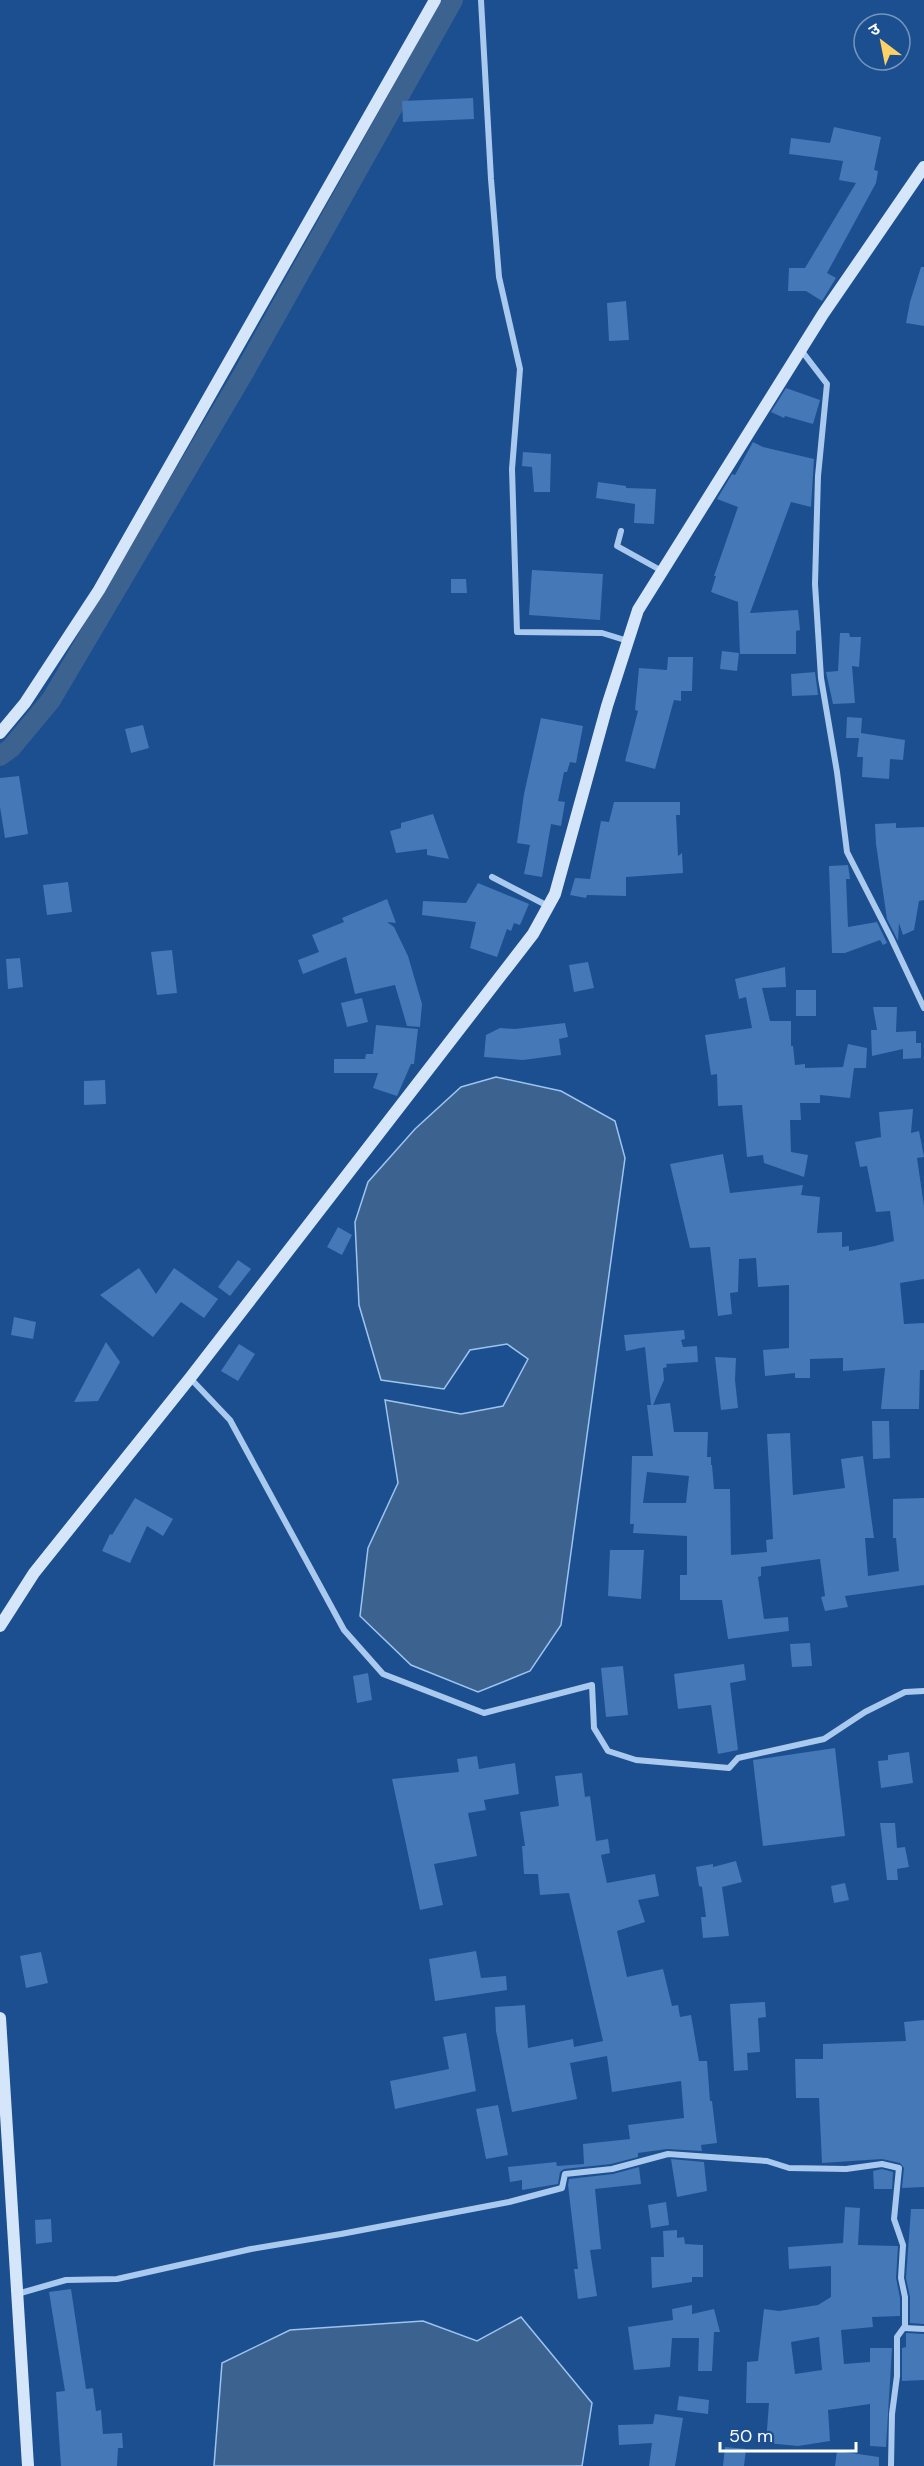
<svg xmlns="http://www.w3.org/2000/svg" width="924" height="2466" font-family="'DM Sans','Noto Sans Devanagari',sans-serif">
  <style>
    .water { fill: #3c6290; stroke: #9cc4f0; stroke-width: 1.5 }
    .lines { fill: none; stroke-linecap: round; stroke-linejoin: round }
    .canal { stroke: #3c6290; stroke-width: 20 }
    .building { fill: #4478b7; fill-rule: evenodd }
    .street { stroke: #a9c9ee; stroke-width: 6 }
    .secondary { stroke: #d6e6fa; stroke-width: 12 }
  </style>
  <rect width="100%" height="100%" fill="#1b4f8f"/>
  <!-- water -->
  <g class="water">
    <polygon points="496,1077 561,1091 615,1121 625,1158 561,1625 530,1671 478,1692 411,1665 360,1616 368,1548 398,1483 385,1400 461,1414 503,1406 528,1359 507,1344 470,1350 444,1389 381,1380 359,1305 355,1222 368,1182 415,1129 461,1087"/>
    <polygon points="521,2317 592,2403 582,2466 214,2466 222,2363 290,2330 423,2321 477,2341"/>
  </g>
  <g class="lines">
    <!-- canal -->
    <polyline class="canal" points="0,756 11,748 51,700 242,376 453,0"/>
  </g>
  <!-- building -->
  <g class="building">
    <polygon points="473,98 474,119 403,122 402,101"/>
    <polygon points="834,127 881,137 874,170 878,171 876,183 827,273 836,278 822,301 806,291 788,291 789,268 805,268 856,183 839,180 843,161 789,154 791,138 830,143"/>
    <polygon points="921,267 924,267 924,326 906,323 910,302"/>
    <polygon points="626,301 629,340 609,341 607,303"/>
    <polygon points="786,388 820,400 813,424 785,416 784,418 771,412"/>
    <polygon points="753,442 763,447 814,459 811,507 791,502 750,613 798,610 800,630 796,631 796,654 740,654 738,602 711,592 716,576 714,576 738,507 717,499 732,474 735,475"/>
    <polygon points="523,452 551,454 550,492 534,492 532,467 522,466"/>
    <polygon points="598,482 626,486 626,488 656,489 654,524 634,523 635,504 596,498"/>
    <polygon points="532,570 603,574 600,620 529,615"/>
    <polygon points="451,579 466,579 467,593 451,593"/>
    <polygon points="840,633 849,633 850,637 861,637 859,667 852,666 855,703 833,704 826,672 838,671"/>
    <polygon points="722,651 739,653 737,671 720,669"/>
    <polygon points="668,657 693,657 692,691 681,691 681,701 674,700 655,769 625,761 638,711 635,710 639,668 667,670"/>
    <polygon points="815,672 818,695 792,696 791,674"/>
    <polygon points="847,717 862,718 861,733 905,740 903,760 890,759 889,779 862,777 863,757 857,757 859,738 846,738"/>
    <polygon points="541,718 583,726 576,763 570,762 567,772 564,772 558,801 565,802 561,826 551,824 542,877 524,874 530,845 517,843 524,794"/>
    <polygon points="143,725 149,748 131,753 125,729"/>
    <polygon points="19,776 28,834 5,838 0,807 0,778"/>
    <polygon points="614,802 680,802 680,815 676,815 678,856 682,853 683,873 626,877 626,896 587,895 586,898 570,895 575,878 590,879 601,821 609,822"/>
    <polygon points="433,814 449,859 427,855 427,849 396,853 390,831 401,828 401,823"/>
    <polygon points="896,823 896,828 924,827 924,900 919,901 914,930 903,935 899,923 898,941 887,919 876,844 875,824"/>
    <polygon points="848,865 850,879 846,879 848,927 877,922 887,943 883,945 880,940 845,953 832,953 829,866"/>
    <polygon points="68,882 72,912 47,915 43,885"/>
    <polygon points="478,883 529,904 520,925 514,923 511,931 507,929 497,957 470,948 476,922 422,915 423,901 466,903"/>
    <polygon points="387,899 396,923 387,922 394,927 408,956 422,1004 420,1027 407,1026 395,985 355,994 346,957 303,974 298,960 319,952 312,935 344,922 342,918"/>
    <polygon points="172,950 177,993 157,995 151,952"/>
    <polygon points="20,958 23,987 8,989 6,959"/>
    <polygon points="588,962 594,988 574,992 569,965"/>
    <polygon points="785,967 786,987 762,988 770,1021 791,1021 791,1046 793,1046 795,1065 805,1064 805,1068 843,1067 848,1044 867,1048 866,1068 854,1068 850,1098 820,1095 820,1103 800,1103 801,1120 790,1120 791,1152 808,1155 804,1177 764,1163 763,1155 747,1157 742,1105 718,1106 717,1074 711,1075 705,1035 752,1028 746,997 739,999 735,979"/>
    <rect x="796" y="990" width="20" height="26"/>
    <polygon points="362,998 368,1022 347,1027 341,1003"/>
    <polygon points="873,1007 897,1007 896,1032 916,1031 916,1043 921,1043 921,1058 903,1059 903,1049 872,1056 871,1030 877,1030"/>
    <polygon points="565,1023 568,1037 559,1039 561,1055 523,1060 484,1057 486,1035 500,1028 515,1029"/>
    <polygon points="376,1025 418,1029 414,1064 411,1064 397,1096 373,1088 378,1073 334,1073 334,1059 365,1059 366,1054 373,1054"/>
    <polygon points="105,1080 106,1104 84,1105 84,1081"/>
    <polygon points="913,1109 911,1133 919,1131 924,1157 917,1158 924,1206 924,1279 900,1283 904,1324 924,1323 924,1370 920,1370 919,1409 881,1409 885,1368 843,1371 843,1358 810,1359 810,1378 795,1378 795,1373 765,1376 763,1350 789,1348 789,1285 758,1287 756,1258 739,1259 738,1292 730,1293 732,1314 718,1316 710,1247 690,1248 670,1164 723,1154 730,1193 803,1185 801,1195 820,1197 817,1233 842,1232 842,1247 849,1246 849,1251 875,1246 894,1241 890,1211 876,1212 867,1166 860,1167 855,1142 881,1137 879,1112"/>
    <polygon points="338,1227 352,1235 342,1255 327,1247"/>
    <polygon points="238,1260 251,1269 230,1296 218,1287"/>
    <polygon points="139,1268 156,1294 174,1268 218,1299 204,1318 181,1302 153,1337 100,1295"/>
    <polygon points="14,1317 36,1322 33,1339 11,1335"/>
    <path d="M684 1330 685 1339 681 1340 683 1347 697 1346 698 1362 666 1364 667 1367 663 1368 664 1380 653 1405 670 1403 674 1432H708L707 1457H711V1465H712L714 1489H730L731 1555 767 1552 766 1540 773 1539 767 1434 790 1433 793 1495 845 1488 841 1459 863 1456 874 1538H865L868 1576 899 1571 896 1538H893V1499L924 1498V1585L845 1596 848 1607 825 1611 821 1597 825 1596 820 1559 761 1567V1576L758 1577 764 1619 788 1617 789 1631 728 1639 722 1600H680V1575H687V1536L633 1533 634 1524H630L632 1456H653L647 1405H651L645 1347 626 1351 624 1335ZM647 1472 689 1476 686 1503H643Z"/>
    <polygon points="106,1342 120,1362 98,1401 74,1402"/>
    <polygon points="239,1344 255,1354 238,1381 221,1371"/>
    <polygon points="715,1357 736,1358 735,1380 738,1408 721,1410"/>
    <polygon points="872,1421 889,1421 890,1458 873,1459"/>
    <polygon points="135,1498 173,1519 163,1536 147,1526 130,1563 102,1551 110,1534 112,1535"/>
    <polygon points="610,1550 644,1550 641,1599 608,1596"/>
    <polygon points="810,1643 812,1666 792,1667 790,1644"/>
    <polygon points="744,1664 746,1680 730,1683 738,1750 718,1754 711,1705 678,1709 674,1674"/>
    <polygon points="623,1666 628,1715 606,1717 601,1668"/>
    <polygon points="368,1673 372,1700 357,1703 353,1676"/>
    <polygon points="835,1748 845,1836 763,1846 753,1760"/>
    <polygon points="909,1752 913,1783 881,1788 878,1761 888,1760 888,1755"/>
    <polygon points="477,1756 479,1769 515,1763 519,1794 484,1800 486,1810 468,1813 477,1856 434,1864 443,1905 420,1910 392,1779 459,1772 457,1759"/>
    <polygon points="582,1773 585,1797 590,1796 596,1841 608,1839 610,1853 601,1855 607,1883 655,1874 659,1896 638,1900 645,1922 617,1931 627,1977 663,1969 672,2006 678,2005 680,2017 691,2015 699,2061 707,2061 710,2101 712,2101 717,2143 701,2145 702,2151 667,2149 638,2153 638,2157 611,2164 564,2169 560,2172 558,2184 522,2190 522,2180 510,2182 508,2167 556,2162 557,2166 584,2164 583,2144 630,2139 628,2125 684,2118 681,2081 612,2092 607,2056 570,2063 577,2099 512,2112 496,2031 495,2007 525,2005 528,2048 573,2039 574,2047 603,2041 569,1893 540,1895 538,1874 524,1874 522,1846 525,1846 520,1812 559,1806 555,1776"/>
    <polygon points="880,1823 895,1823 897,1848 905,1847 909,1867 897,1869 898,1880 887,1880"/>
    <polygon points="736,1861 742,1882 722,1887 729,1936 703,1938 701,1917 706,1917 702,1887 699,1886 696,1867 713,1864 713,1867"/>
    <polygon points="845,1883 849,1900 834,1903 831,1886"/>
    <polygon points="476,1951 481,1978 506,1976 507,1990 435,2001 429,1959"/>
    <polygon points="41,1952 48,1983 26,1988 20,1956"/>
    <polygon points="765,2002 766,2017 758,2018 760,2052 747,2053 748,2070 734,2071 730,2004"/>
    <polygon points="924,2020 924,2187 902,2188 904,2168 900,2163 882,2159 822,2163 819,2098 796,2098 795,2059 823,2059 823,2044 906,2041 904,2022"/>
    <polygon points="466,2033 476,2091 395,2109 390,2081 449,2069 443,2037"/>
    <polygon points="498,2105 508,2155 486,2159 476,2109"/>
    <polygon points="671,2159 704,2162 707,2191 677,2197"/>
    <polygon points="639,2167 641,2184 595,2189 601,2249 590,2250 597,2296 578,2299 574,2269 578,2269 568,2185 569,2179 613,2174"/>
    <polygon points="882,2169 893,2172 892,2189 874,2189 873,2171"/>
    <polygon points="666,2202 669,2225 651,2228 648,2205"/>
    <path d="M845 2207 860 2208 858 2245 898 2246 896 2278 900 2298V2316L872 2317 873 2327 841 2330 844 2364 870 2362V2348H892L886 2447 870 2446V2404L828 2410 830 2441 798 2446 766 2443 769 2403H746L747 2362 758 2361 764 2309 779 2311 818 2305 831 2297V2266L789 2269 788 2247 843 2243ZM819 2337 822 2370 795 2374 791 2342Z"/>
    <polygon points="911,2209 924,2209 924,2324 910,2323 910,2297 906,2278"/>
    <polygon points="51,2219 52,2242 36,2244 35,2220"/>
    <polygon points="677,2230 677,2238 684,2237 685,2244 703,2245 703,2277 692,2277 692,2282 652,2288 651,2257 664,2257 663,2231"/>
    <polygon points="71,2289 86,2389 93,2388 96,2411 101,2410 103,2434 122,2433 123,2448 118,2448 117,2466 61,2466 56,2392 65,2391 49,2292"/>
    <polygon points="692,2305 692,2314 714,2309 720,2332 714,2332 712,2371 698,2371 699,2338 672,2338 670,2367 634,2370 628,2327 673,2320 672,2309"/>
    <polygon points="906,2333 924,2334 924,2380 902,2381 902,2348 906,2347"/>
    <polygon points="679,2396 709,2400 708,2414 677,2410"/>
    <polygon points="655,2414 683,2418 675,2466 649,2466 652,2443 619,2445 618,2425 653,2424"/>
    <polygon points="725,2447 746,2449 744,2466 723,2466"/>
    <polygon points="837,2451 879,2457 879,2466 835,2466"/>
  </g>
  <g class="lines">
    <!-- street -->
    <g class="street">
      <polyline points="481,0 491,179 499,277 520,369 512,469 517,632 602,633 628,641"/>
      <polyline points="801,350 827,384 818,476 815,584 821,678 837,772 847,852 891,938 924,1008"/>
      <polyline points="621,531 617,546 662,571"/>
      <polyline points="492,877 548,906"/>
      <polyline points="190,1378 230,1420 344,1630 383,1674 484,1713 592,1685 594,1728 608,1751 636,1760 729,1768 738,1758 824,1739 865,1712 905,1692 924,1691"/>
      <polyline points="17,2294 66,2280 117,2279 251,2249 341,2234 509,2202 562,2188 565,2174 612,2169 668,2154 767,2161 789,2168 846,2169 882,2164 899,2168 894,2219 903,2245 901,2278 905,2297 905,2326 897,2337 897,2376 892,2414 891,2466"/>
      <polyline points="904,2328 924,2329"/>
    </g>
    <!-- secondary -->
    <g class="secondary">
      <polyline points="0,733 25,703 99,590 435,0"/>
      <polyline points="0,1626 34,1573 190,1378 533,934 555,894 607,706 638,610 823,314 924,167"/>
      <polyline points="0,2018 28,2466"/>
    </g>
  </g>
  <!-- north arrow -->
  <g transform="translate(882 42) rotate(328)"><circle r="28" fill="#1b4f8f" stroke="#7695bc" stroke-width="1.5"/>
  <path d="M0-4.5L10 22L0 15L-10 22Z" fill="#ffd166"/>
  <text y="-9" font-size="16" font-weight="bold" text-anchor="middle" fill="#ffffff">उ</text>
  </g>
  <!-- scale -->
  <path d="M720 2442v9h136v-9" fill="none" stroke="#ffffff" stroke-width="3"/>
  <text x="729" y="2442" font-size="18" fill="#ffffff" stroke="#1b4f8f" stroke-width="4.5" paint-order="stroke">50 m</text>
</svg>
